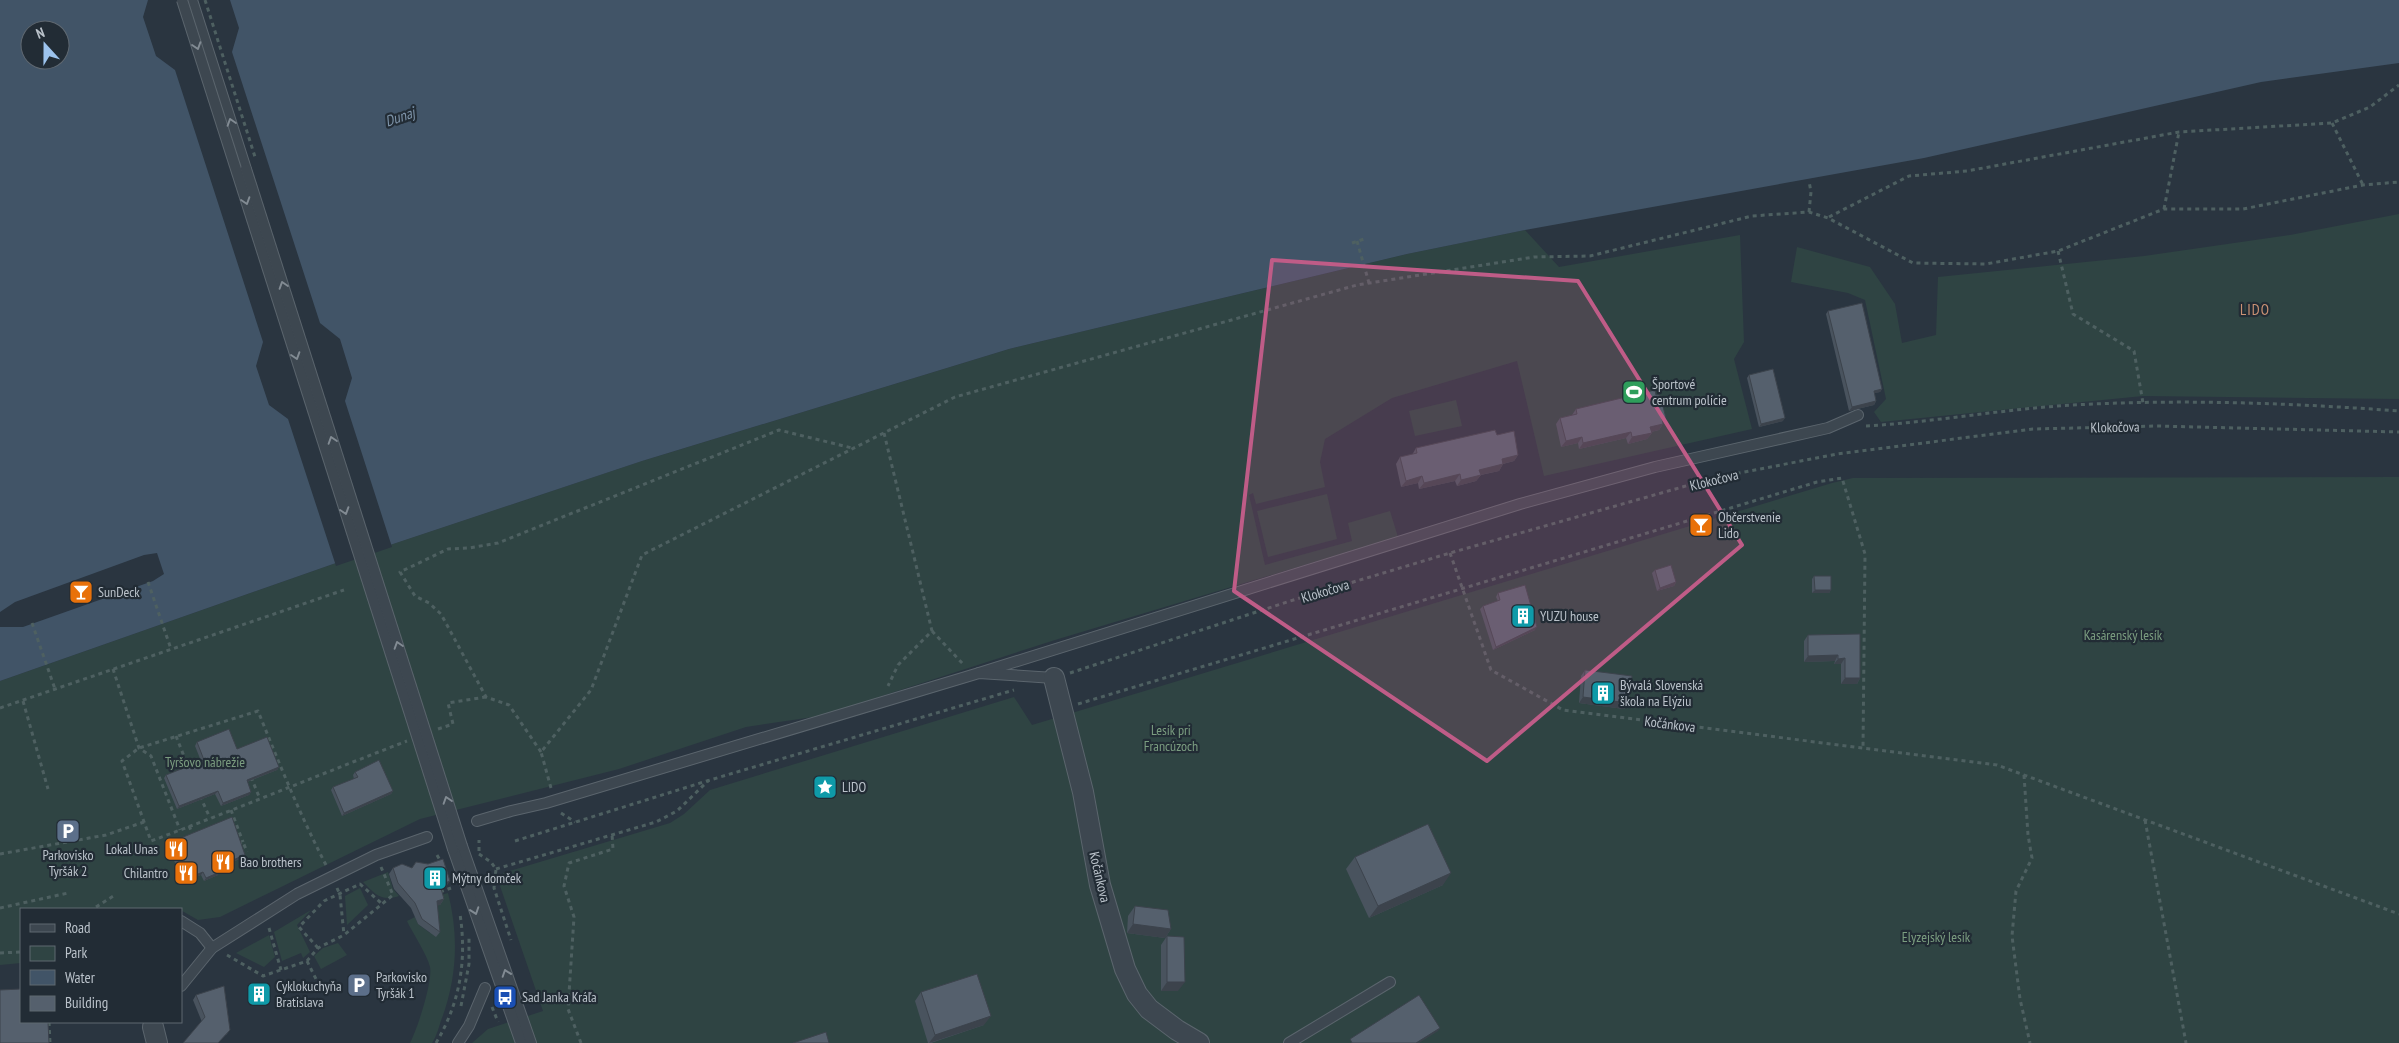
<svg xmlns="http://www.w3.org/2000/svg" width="2399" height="1043" font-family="'PT Sans Narrow',sans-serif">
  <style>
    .green { fill: #2f4443 }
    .water { fill: #415467; fill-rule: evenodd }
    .pier { fill: #2a3540 }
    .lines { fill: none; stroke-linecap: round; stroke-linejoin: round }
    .service-casing { stroke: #5b656d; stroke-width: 12 }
    .minor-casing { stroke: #5b656d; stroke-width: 22 }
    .path { stroke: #4e6061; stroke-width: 3; stroke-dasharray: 4 4; stroke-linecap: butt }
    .service { stroke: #3d4750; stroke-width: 10 }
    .minor { stroke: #3d4750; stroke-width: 20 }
    .service-bridge-casing { stroke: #5b656d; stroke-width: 12; stroke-linecap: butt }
    .path-bridge { stroke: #4e6061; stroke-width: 3; stroke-dasharray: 4 4; stroke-linecap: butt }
    .service-bridge { stroke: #3d4750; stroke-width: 10 }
    .wall { fill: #49535e }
    .shaded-wall { fill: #3c434c }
    .building { fill: #55606d; stroke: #3c434c }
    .oneway { stroke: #828b93 }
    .marked { fill: #bf5c87; fill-opacity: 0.2; stroke: #bf5c87; stroke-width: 4; stroke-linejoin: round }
    .labels { text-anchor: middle; stroke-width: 4.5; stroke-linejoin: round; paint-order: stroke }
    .poi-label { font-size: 14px; fill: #bac2ca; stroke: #222c35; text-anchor: start }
    .street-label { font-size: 14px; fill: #bac2ca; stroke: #222c35 }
    .park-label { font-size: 14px; fill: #7b9d80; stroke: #222c35 }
    .water-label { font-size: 15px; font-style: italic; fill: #7f95aa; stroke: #222c35 }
    .neighbourhood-label { font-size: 15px; letter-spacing: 1px; fill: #cb9274; stroke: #222c35 }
  </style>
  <rect width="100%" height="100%" fill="#2a3540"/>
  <!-- green -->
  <g class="green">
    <polygon points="2399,214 2399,399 2143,396 1881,422 1874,412 1886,399 1865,300 1848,293 1791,282 1797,247 1870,267 1895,304 1902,343 1936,335 1938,277 2144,256 2290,235"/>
    <polygon points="1525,230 1559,267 1740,235 1744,342 1734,359 1752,429 1544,476 1517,361 1392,398 1325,439 1320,462 1325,487 1256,504 1253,493 1249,495 1265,565 1352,541 1348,523 1390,511 1398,537 1055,640 820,716 746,727 619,769 420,819 220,917 198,920 177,908 21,909 21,963 0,965 0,681 336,563 642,461 1009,349 1407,254"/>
    <polygon points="1456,400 1462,426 1415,436 1409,411"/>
    <polygon points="2399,477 2399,1043 472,1043 488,1029 543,1011 500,886 503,873 670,823 684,814 710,790 1014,697 1032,725 1832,483 1853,478"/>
    <polygon points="1327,494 1337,539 1268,557 1257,511"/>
    <path d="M388 872 393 889 399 896C381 902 375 894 363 882Z"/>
    <polygon points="360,888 368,905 347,925 345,896"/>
    <path d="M448 893C459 935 457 977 442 1018 439 1026 437 1036 432 1043H410C417 1030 433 981 430 967 427 954 413 934 407 921L415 917 418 924 430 933 435 931 437 896Z"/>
    <polygon points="311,910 297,925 310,952 303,958 301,953 282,961 274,932"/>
    <polygon points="269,935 275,957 264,967 236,953"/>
    <polygon points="338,943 347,955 321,969 314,956 323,948"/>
  </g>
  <!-- water -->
  <path class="water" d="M0 0H2399V63L2261 82 1924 158 1525 230 1407 254 1009 349 642 461 336 563 0 681ZM30 30H60V60H30Z"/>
  <!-- pier -->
  <g class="pier">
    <polygon points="148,0 230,0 239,28 232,52 320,323 340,339 352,378 345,401 392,547 336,566 288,419 269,405 256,366 263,342 175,70 156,56 143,17"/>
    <polygon points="157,553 164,574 153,581 23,627 0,627 0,612 15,602 144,555"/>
  </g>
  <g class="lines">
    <!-- service casing -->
    <g class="service-casing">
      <g id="service">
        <polyline points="192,0 246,169"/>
        <polyline points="979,673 1520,504 1655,467 1828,428 1858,415"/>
        <polyline points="477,821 511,811 546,803 979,673 1054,678"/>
        <polyline points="462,846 531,1043"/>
        <polyline points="453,849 521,1043"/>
        <polyline points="181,921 200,933 212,948"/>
        <polyline points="181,986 212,948 297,894 376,855 427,837"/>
        <polyline points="458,1043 469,1026 485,988"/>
        <polyline points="1289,1043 1390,982"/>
      </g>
    </g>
    <!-- minor casing -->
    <g class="minor-casing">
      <g id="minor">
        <polyline points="1054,678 1083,792 1100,885 1125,969 1137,994 1149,1009 1177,1030 1199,1043"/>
        <polyline points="153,1027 157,1043"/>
      </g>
    </g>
    <!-- path -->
    <g class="path">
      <polyline points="2332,123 2363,185"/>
      <polyline points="2164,209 2179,132"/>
      <polyline points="1809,212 1811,192 1809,181"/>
      <polyline points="1829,217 1909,176 1967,171 2179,132 2332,123 2370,107 2399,85"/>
      <polyline points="1357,241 1369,283"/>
      <polyline points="1352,243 1364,239"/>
      <polyline points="2058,251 2073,314 2134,351 2143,403"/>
      <path d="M1866 426C1935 422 2004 409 2073 405 2182 399 2291 403 2399 411"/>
      <polyline points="884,433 932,631 898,665 888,686"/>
      <polyline points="1450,553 1491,670 1563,710 1997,765 2399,914"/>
      <polyline points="148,582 171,649"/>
      <polyline points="32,623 55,689"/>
      <polyline points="932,631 963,664"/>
      <polyline points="113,669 139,748 151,756 180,830"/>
      <polyline points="1070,673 1290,601 1450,553 1714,478 1837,454 2033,429 2157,426 2399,432"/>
      <polyline points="23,701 48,789"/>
      <polyline points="1078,704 1817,482 1842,478 1865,554 1863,748"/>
      <polyline points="0,708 344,590"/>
      <polyline points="438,729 453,724 448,703 486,697"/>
      <polyline points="176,736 189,769"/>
      <polyline points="541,752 509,705 486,697 441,614 429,603 415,596 400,572 448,549 469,548 498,543 779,430 852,448"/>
      <polyline points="2024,775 2028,835 2032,858 2016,891 2012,936 2020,999 2030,1043"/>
      <polyline points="251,777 260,799"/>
      <polyline points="551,788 541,752 591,690 642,555 955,397 1357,285 1534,257 1590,256 1752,216 1809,212 1828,218 1913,263 1986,264 2058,251 2164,209 2243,209 2363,185 2399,182"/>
      <polyline points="200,796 210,818"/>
      <polyline points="231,810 243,842"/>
      <polyline points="561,813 575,822"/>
      <polyline points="2145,820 2186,1043"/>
      <polyline points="189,826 194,837"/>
      <polyline points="515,841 710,780 1014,690"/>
      <polyline points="238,844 243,842 247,852"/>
      <polyline points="479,851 479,840"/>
      <polyline points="0,854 106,835 144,822"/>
      <polyline points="479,854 491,862 496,869 494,888 511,940"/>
      <polyline points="437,855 441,862"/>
      <path d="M326 865C300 815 279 763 258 711L139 748 122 761 151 841C237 809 321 774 407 741"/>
      <polyline points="496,869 656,822 677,811 709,780"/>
      <polyline points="337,888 340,895 344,935"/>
      <polyline points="440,892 451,888"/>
      <polyline points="96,907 115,895"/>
      <polyline points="0,908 68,893"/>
      <polyline points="269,928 281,970"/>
      <polyline points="318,948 299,927 324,901 360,884 381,903"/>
      <polyline points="0,953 21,952"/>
      <polyline points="227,955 263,976 307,961 318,948 344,935 393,895 381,867"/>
      <polyline points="307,961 322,991"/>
      <polyline points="461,1006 469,964 469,938"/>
      <polyline points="492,1007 498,1022"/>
      <polyline points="49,1022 50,1043"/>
      <path d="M436 1043C460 1003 467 960 460 914"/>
      <polyline points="581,1043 568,1009 574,917 564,886 569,863 613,849 612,834"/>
    </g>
    <!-- service -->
    <use href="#service" class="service"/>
    <!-- minor -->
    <use href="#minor" class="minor"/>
    <!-- service-bridge casing -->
    <g class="service-bridge-casing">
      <g id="service-bridge">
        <polyline points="182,0 453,849"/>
        <polyline points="246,169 462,846"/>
      </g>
    </g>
    <!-- path-bridge -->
    <polyline class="path-bridge" points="205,0 256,160"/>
    <!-- service-bridge -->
    <use href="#service-bridge" class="service-bridge"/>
  </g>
  <!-- wall -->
  <g class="wall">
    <polygon points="1828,311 1882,389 1880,392 1874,393 1876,401 1874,405 1849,411 1826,314"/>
    <polygon points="1749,375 1783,421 1759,427 1747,378"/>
    <polygon points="1656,395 1666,418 1663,422 1663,424 1659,430 1651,432 1652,433 1647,439 1628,444 1626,438 1579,449 1578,443 1561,447 1556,424 1560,418 1572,415 1576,409"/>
    <polygon points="1497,435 1518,455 1514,461 1503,464 1499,471 1481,475 1476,481 1457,486 1455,481 1419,489 1418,483 1401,487 1396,464 1400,457 1412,455 1416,448"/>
    <polygon points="1655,570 1676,582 1674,586 1657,591 1652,573"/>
    <polygon points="1814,576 1831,590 1829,593 1812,593 1812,579"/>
    <polygon points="1498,593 1535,630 1493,650 1480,609 1483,606 1498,601 1496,597"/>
    <polygon points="1860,634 1860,678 1857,684 1841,684 1841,664 1834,664 1835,661 1804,662 1804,641 1808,635"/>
    <polygon points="1585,670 1628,703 1624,709 1579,703 1581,676"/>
    <polygon points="197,742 237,749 279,767 277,770 247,782 251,792 249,795 221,806 215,794 177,809 164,778 166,775 201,761 195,746"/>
    <polygon points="355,772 393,791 391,794 342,816 331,790 333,787 354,779 353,775"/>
    <polygon points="171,842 242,858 218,868 218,875 204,881 201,875 183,882 168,846"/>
    <polygon points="1355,857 1443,885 1369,918 1346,869"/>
    <polygon points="393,868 446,887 441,889 444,899 440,905 437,905 440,932 436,937 418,924 411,908 394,889 389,874"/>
    <polygon points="1135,906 1171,929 1165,938 1127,933 1128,916"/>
    <polygon points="1167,936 1178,991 1161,991 1161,945"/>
    <polygon points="921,992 984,1025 931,1043 928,1043 915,1001"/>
    <polygon points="196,995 230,1030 226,1035 202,1022 193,1000"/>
  </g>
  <!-- shaded-wall -->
  <g class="shaded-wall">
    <polygon points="1882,389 1880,392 1871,394 1874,391"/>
    <polygon points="1876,401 1874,405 1849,411 1852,407"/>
    <polygon points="1785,418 1783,421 1759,427 1761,424"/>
    <polygon points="1663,424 1659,430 1646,433 1650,427"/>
    <polygon points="1631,432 1626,438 1579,449 1583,443"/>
    <polygon points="1652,433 1647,439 1628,444 1632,437"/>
    <polygon points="1582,437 1578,443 1561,447 1566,441"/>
    <polygon points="1518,455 1514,461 1498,465 1502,459"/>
    <polygon points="1503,464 1499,471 1475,476 1479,470"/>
    <polygon points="1460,474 1455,481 1419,489 1424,483"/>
    <polygon points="1481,475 1476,481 1457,486 1461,480"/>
    <polygon points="1422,476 1418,483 1401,487 1406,481"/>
    <polygon points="1676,582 1674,586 1657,591 1660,588"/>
    <polygon points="1815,590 1831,590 1829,593 1812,593"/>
    <polygon points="1537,627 1535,630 1493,650 1496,647"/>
    <polygon points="1838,655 1835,661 1804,662 1808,656"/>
    <polygon points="1845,658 1841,664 1834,664 1838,659"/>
    <polygon points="1845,678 1860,678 1857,684 1841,684"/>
    <polygon points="1583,697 1628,703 1624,709 1579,703"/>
    <polygon points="279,767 277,770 244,783 247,780"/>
    <polygon points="218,791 215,794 177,809 179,806"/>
    <polygon points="393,791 391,794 342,816 344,813"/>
    <polygon points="251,792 249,795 221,806 223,803"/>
    <polygon points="245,855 242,858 215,869 218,866"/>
    <polygon points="203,872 201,875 183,882 185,879"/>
    <polygon points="220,872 218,875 204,881 206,878"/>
    <polygon points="1451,873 1443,885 1369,918 1378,906"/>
    <polygon points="450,881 446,887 436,890 440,885"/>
    <polygon points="444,899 440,905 433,907 437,901"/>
    <polygon points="1133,924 1171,929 1165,938 1127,933"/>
    <polygon points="1167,982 1185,982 1178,991 1161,991"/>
    <polygon points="991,1016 984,1025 929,1043 935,1035"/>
    <polygon points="1440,1028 1438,1031 1419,1043 1416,1043"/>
  </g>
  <!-- building -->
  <g class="building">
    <polygon points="1862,303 1882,389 1874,391 1876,401 1852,407 1828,311"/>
    <polygon points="1773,369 1785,418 1761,424 1749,375"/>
    <polygon points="1655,390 1656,395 1660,395 1666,418 1662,419 1663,424 1650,427 1652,433 1632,437 1631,432 1583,443 1582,437 1566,441 1560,418 1577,414 1576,409"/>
    <polygon points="1495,430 1497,435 1514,431 1518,455 1502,459 1503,464 1479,470 1481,475 1461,480 1460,474 1424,483 1422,476 1406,481 1400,457 1417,453 1416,448"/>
    <polygon points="1671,565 1676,582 1660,588 1655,570"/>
    <polygon points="1814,576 1831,576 1831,590 1815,590"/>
    <polygon points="1525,585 1537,627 1496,647 1483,606 1500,600 1498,593"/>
    <polygon points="1860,634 1860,678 1845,678 1845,658 1838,659 1838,655 1808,656 1808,635"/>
    <polygon points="1585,670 1632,676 1628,703 1583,697"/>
    <polygon points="229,729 237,749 267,737 279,767 247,780 251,792 223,803 218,791 179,806 166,775 204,760 197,742"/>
    <polygon points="379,760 393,791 344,813 333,787 358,777 355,772"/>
    <polygon points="232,817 245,855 218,866 220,872 206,878 203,872 185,879 171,842"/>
    <polygon points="1428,824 1451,873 1378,906 1355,857"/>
    <polygon points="443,859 450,881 440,885 444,899 437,901 440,932 422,919 415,903 398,883 393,868 402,864 412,868 416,862 428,864"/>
    <polygon points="1135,906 1168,910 1171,929 1133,924"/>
    <polygon points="1167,936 1184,937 1185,982 1167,982"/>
    <polygon points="977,974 991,1016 935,1035 921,992"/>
    <polygon points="224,986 230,1030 218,1043 183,1043 205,1017 196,995"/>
    <polygon points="21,989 21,1022 48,1022 49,1043 0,1043 0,990"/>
    <polygon points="1419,995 1440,1028 1416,1043 1352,1043 1350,1039"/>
    <polygon points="826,1032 829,1043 793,1043"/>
  </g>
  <!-- one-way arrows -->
  <defs><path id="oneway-chevron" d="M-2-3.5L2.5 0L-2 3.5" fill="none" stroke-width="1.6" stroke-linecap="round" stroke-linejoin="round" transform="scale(1.25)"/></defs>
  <g class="oneway">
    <use href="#oneway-chevron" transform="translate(197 46) rotate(72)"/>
    <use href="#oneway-chevron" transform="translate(231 122) rotate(-108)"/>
    <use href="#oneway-chevron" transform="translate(246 201) rotate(72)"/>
    <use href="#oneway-chevron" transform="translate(283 285) rotate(-108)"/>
    <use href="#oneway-chevron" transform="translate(296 356) rotate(72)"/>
    <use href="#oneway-chevron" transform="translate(332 440) rotate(-108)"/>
    <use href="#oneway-chevron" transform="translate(345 511) rotate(72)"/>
    <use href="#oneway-chevron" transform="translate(398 645) rotate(-108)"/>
    <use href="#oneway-chevron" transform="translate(447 800) rotate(-108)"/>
    <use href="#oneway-chevron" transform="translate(475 911) rotate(71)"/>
    <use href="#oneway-chevron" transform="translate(506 973) rotate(-109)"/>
  </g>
  <!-- marked area -->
  <path class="marked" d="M1272 260 1578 281 1742 545 1487 761 1234 591Z"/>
  <!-- icons -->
  <defs>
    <g id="stadium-square" transform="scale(1.25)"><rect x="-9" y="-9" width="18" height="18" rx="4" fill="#2e9e5b" stroke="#222c35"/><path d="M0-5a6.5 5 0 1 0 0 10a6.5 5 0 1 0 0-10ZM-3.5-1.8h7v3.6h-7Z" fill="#fff"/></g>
    <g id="bar-square" transform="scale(1.25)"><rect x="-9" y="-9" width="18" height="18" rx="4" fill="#e8710a" stroke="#222c35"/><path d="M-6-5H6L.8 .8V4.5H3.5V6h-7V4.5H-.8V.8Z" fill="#fff"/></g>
    <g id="building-square" transform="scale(1.25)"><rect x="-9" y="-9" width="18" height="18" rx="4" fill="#0f9aa8" stroke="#222c35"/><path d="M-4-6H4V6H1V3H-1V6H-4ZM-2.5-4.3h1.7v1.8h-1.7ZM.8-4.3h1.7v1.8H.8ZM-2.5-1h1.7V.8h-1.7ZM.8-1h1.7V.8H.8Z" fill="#fff"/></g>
    <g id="sight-square" transform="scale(1.25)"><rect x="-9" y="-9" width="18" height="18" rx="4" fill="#0f9aa8" stroke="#222c35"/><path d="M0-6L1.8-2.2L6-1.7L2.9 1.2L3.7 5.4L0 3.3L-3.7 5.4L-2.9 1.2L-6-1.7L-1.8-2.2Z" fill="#fff"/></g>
    <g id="parking-square" transform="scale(1.25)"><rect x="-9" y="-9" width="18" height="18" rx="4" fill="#5c6f8a" stroke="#222c35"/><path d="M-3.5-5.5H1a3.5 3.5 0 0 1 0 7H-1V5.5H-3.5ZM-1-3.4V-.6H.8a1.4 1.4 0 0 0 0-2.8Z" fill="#fff"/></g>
    <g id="restaurant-square" transform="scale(1.25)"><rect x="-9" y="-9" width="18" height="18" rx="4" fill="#e8710a" stroke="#222c35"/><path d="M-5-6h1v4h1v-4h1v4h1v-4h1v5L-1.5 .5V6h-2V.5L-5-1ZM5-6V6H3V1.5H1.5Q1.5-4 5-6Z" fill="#fff"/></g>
    <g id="bus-square" transform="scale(1.25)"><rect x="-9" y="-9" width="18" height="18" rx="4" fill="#1a4fb4" stroke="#222c35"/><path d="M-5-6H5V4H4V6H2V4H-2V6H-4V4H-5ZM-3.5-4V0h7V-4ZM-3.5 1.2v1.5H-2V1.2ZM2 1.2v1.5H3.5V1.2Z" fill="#fff"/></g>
  </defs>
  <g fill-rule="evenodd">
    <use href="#stadium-square" x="1634" y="392"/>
    <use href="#bar-square" x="1701" y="525"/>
    <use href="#bar-square" x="81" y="592"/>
    <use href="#building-square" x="1523" y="616"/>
    <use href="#building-square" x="1603" y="693"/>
    <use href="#sight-square" x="825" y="787"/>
    <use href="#parking-square" x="68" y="831"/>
    <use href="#restaurant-square" x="176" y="849"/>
    <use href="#restaurant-square" x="223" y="862"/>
    <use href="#restaurant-square" x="186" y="873"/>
    <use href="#building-square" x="435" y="878"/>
    <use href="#parking-square" x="359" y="985"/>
    <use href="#building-square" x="259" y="994"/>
    <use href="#bus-square" x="505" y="997"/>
  </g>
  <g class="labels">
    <!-- poi labels -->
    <g class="poi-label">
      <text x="1652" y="389">Športové<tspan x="1652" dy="16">centrum polície</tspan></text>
      <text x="1718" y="522">Občerstvenie<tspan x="1718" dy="16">Lido</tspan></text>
      <text x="98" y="597">SunDeck</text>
      <text x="1540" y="621">YUZU house</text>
      <text x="1620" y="690">Bývalá Slovenská<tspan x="1620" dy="16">škola na Elýziu</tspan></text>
      <text x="842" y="792">LIDO</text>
      <text x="158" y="854" text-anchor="end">Lokal Unas</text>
      <text x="68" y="860" text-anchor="middle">Parkovisko<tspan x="68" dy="16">Tyršák 2</tspan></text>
      <text x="240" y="867">Bao brothers</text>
      <text x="168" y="878" text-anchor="end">Chilantro</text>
      <text x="452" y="883">Mýtny domček</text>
      <text x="376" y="982">Parkovisko<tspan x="376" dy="16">Tyršák 1</tspan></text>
      <text x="276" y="991">Cyklokuchyňa<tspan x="276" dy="16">Bratislava</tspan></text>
      <text x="522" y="1002">Sad Janka Kráľa</text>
    </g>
    <!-- street labels -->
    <g class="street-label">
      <text transform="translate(2115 427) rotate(-1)" y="5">Klokočova</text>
      <text transform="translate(1714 480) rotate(-14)" y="5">Klokočova</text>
      <text transform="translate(1325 591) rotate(-17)" y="5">Klokočova</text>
      <text transform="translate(1670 724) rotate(7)" y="5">Kočánkova</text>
      <text transform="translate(1100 877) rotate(77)" y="5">Kočánkova</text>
    </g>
    <!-- park labels -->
    <g class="park-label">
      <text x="2123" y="640">Kasárenský lesík</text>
      <text x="1171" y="735">Lesík pri<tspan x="1171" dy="16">Francúzoch</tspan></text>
      <text x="205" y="767">Tyršovo nábrežie</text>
      <text x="1936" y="942">Elyzejský lesík</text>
    </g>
    <!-- water labels -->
    <g class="water-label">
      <text transform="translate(400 117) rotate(-19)" y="5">Dunaj</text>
    </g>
    <!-- neighbourhood labels -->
    <g class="neighbourhood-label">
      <text x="2255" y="315">LIDO</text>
    </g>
  </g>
  <!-- legend -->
  <rect x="20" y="908" width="162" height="115" fill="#222c35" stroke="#5f6871"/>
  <rect x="30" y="924" width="25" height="8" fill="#3d4750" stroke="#5f6871"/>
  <text x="65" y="933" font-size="15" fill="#bac2ca">Road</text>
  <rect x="30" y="946" width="25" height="15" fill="#2f4443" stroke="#5f6871"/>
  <text x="65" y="958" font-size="15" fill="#bac2ca">Park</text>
  <rect x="30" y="970" width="25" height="15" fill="#415467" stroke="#5f6871"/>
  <text x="65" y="983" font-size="15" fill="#bac2ca">Water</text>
  <rect x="30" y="996" width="25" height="15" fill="#55606d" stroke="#5f6871"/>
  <text x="65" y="1008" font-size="15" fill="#bac2ca">Building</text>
  <!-- north arrow -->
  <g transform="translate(45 45) rotate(339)"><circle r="24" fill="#222c35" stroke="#5f6871"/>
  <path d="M0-4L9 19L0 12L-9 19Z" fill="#9cc3ed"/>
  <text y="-8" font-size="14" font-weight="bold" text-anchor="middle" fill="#bac2ca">N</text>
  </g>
</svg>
